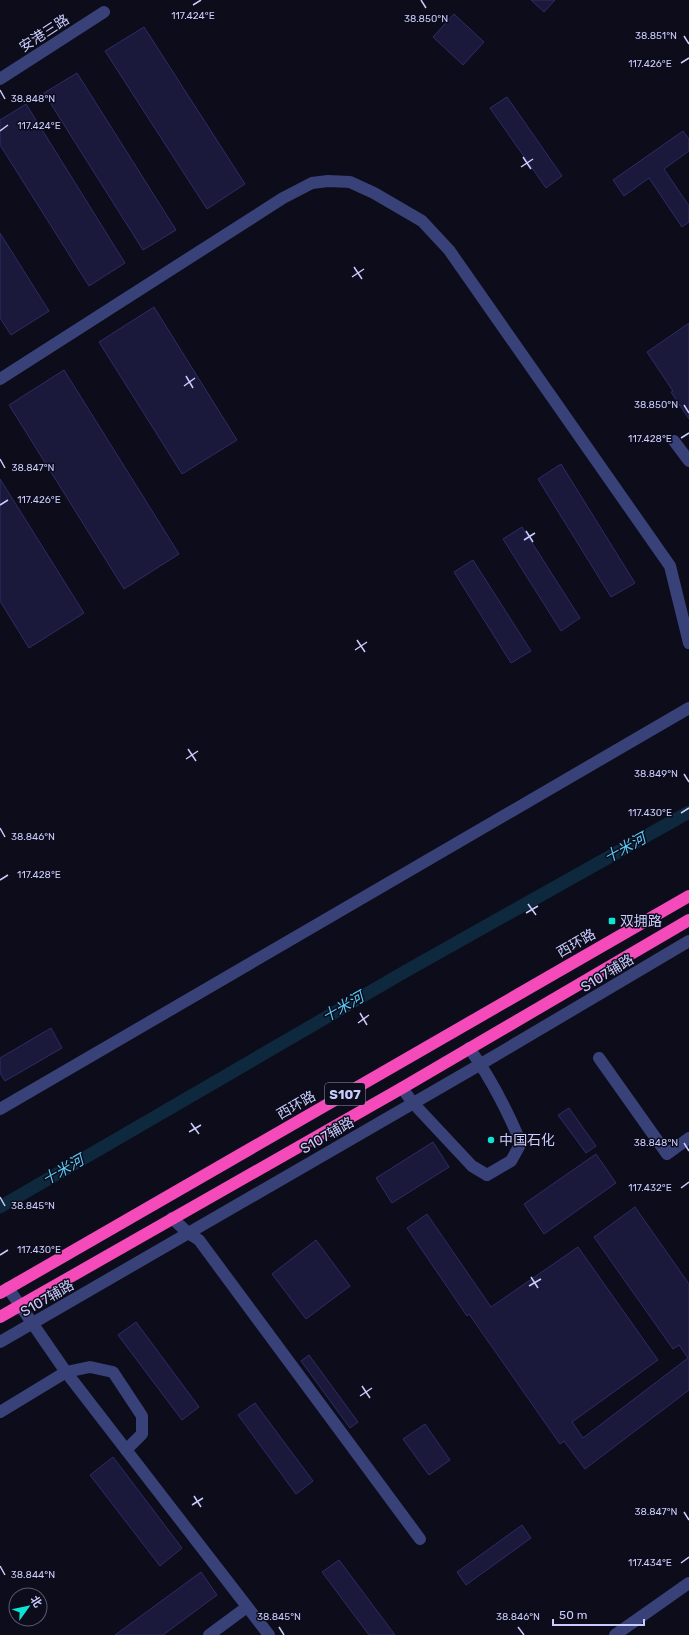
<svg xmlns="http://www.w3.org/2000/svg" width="689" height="1635" font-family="Rubik,'Noto Sans SC',sans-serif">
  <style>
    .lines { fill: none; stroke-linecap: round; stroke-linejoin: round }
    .canal { stroke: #0e293d; stroke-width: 13 }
    .building { fill: #1a193b; stroke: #2e2c66 }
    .minor { stroke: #394278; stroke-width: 12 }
    .highway { stroke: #f54bba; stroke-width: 12 }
    .ticks { fill: none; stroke: #c9ccfc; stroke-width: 1.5 }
    .poi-dot { fill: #0de4d4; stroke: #0c0c1b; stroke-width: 1.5 }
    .labels { text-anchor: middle; stroke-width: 3; stroke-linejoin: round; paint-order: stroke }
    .shield { fill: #0c0c1b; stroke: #9092b8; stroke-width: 1 }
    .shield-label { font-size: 13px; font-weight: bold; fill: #c9ccfc }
    .street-label { font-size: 14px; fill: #c9ccfc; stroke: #0c0c1b }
    .poi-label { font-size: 14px; fill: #c9ccfc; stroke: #0c0c1b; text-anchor: start }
    .water-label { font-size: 15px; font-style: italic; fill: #5dcaf6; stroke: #0c0c1b }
    .ticks-label { font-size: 10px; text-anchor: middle; fill: #c9ccfc; stroke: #0c0c1b; stroke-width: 3; stroke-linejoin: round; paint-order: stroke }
  </style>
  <rect width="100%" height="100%" fill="#0c0c1b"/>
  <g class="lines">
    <!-- canal -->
    <polyline class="canal" points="0,1207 406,971 689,812"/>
  </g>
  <!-- building -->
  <g class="building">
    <polygon points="531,0 555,0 544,12"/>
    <polygon points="454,14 484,42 463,65 433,37"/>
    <polygon points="144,27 245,184 207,209 105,51"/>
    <polygon points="77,73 176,230 143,250 44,93"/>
    <polygon points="507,97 562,176 546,188 490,108"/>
    <polygon points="26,104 125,263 89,286 0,145 0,120"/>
    <polygon points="683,131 689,139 689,151 664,169 689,206 689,222 682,227 649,178 624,196 613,180"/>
    <polygon points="0,233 49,311 11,335 0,318"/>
    <polygon points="154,307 237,440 182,474 99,342"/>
    <polygon points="689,323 689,419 671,392 673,391 647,352"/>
    <polygon points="64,370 179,554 124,589 9,405"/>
    <polygon points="561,464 635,583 611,597 538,479"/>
    <polygon points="0,479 84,613 29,648 0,601"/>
    <polygon points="522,527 580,618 561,631 503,539"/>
    <polygon points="473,560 531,651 511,663 454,572"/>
    <polygon points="51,1028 62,1048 5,1081 0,1073 0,1058"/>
    <polygon points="569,1108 596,1146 586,1153 558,1115"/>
    <polygon points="433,1142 449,1167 392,1203 376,1178"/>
    <polygon points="596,1154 616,1183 544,1234 524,1204"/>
    <polygon points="635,1207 689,1284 689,1390 585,1469 564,1441 560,1444 469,1314 467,1316 407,1228 427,1214 491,1307 578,1247 658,1360 572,1422 583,1438 688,1358 679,1345 673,1349 594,1237"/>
    <polygon points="316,1240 350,1286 306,1319 272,1274"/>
    <polygon points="136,1322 199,1407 182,1420 118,1335"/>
    <polygon points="309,1355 358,1422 350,1428 301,1361"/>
    <polygon points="255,1403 313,1481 296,1494 238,1415"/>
    <polygon points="425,1424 450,1460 429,1475 403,1439"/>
    <polygon points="113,1457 182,1548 160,1566 90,1475"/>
    <polygon points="522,1525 531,1538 466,1585 457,1572"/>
    <polygon points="339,1560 395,1635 369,1635 322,1572"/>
    <polygon points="201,1572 217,1595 163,1635 115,1635"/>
  </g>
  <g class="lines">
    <!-- minor -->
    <g class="minor">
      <polyline points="0,79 104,12"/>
      <polyline points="0,379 283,198 312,183 328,181 350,182 374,193 422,221 449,250 670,566 689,643"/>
      <polyline points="674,441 689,461"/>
      <polyline points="599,1058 667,1154 689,1138"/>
      <path d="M402 1088 413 1103 472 1166 487 1175 511 1161 521 1143C507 1110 491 1078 469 1048"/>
      <polyline points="0,1109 689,708"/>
      <polyline points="172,1218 188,1233 199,1240 420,1539"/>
      <polyline points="8,1288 66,1372 269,1635"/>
      <polyline points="0,1342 481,1064 689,941"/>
      <polyline points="0,1412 66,1372 90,1367 113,1372 142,1416 142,1434 126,1450"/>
      <polyline points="209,1635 247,1607"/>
      <polyline points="615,1635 689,1583"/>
    </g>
    <!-- highway -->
    <g class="highway">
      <polyline points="0,1293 689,896"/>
      <polyline points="0,1317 402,1088 689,920"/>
    </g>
  </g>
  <!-- ticks -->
  <path class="ticks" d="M421 0 426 8M193 5 201 0M684 36 689 44M681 63 689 58M0 90 5 99M0 131 8 125M523 157 531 169M521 167 533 159M354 267 362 279M352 277 364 269M186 376 193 388M184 386 195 378M684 405 689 413M681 438 689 433M0 459 5 468M0 505 8 500M526 531 533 542M524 540 535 533M357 640 365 652M355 650 367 642M188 749 196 761M186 759 198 751M684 774 689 782M681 813 689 808M0 828 5 837M0 880 8 875M528 904 536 915M526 913 538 906M360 1013 367 1025M358 1023 369 1015M191 1123 199 1134M189 1132 201 1125M684 1143 689 1151M681 1188 689 1182M0 1197 5 1206M0 1255 8 1250M531 1277 538 1288M529 1286 541 1279M362 1386 370 1398M360 1396 372 1388M194 1496 201 1507M192 1505 203 1498M684 1512 689 1520M681 1563 689 1557M0 1566 5 1575M279 1627 284 1635M518 1627 524 1635"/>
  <!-- markers -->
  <g class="poi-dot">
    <rect x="608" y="917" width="8" height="8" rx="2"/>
    <circle cx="491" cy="1140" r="4"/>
  </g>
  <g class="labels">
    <!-- shield labels -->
    <rect class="shield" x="325" y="1083" width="40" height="22" rx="3"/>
    <g class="shield-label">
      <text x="345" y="1099">S107</text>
    </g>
    <!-- street labels -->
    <g class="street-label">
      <text transform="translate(44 33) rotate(-33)" y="5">安港三路</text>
      <text transform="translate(576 943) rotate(-30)" y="5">西环路</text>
      <text transform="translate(607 973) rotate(-31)" y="5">S107辅路</text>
      <text transform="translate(296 1105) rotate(-30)" y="5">西环路</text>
      <text transform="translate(327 1135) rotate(-30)" y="5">S107辅路</text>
      <text transform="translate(47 1298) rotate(-30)" y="5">S107辅路</text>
    </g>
    <!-- poi labels -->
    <g class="poi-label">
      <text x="620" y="926">双拥路</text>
      <text x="499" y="1145">中国石化</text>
    </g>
    <!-- water labels -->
    <g class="water-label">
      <text transform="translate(625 848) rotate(-29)" y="5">十米河</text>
      <text transform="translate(343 1007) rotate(-30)" y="5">十米河</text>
      <text transform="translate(63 1170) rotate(-30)" y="5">十米河</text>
    </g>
  </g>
  <g class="ticks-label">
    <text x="193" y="19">117.424°E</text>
    <text x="426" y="22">38.850°N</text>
    <text x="656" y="39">38.851°N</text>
    <text x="650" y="67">117.426°E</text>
    <text x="33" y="102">38.848°N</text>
    <text x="39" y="129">117.424°E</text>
    <text x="656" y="408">38.850°N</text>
    <text x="650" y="442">117.428°E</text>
    <text x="33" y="471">38.847°N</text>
    <text x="39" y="503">117.426°E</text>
    <text x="656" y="777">38.849°N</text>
    <text x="650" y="816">117.430°E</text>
    <text x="33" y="840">38.846°N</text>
    <text x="39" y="878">117.428°E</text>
    <text x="656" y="1146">38.848°N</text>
    <text x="650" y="1191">117.432°E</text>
    <text x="33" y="1209">38.845°N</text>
    <text x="39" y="1253">117.430°E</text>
    <text x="656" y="1515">38.847°N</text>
    <text x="650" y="1566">117.434°E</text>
    <text x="33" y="1578">38.844°N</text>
    <text x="279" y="1620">38.845°N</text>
    <text x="518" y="1620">38.846°N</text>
  </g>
  <!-- north arrow -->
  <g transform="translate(28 1607) rotate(57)"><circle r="19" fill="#0c0c1b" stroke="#585975"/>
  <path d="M0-3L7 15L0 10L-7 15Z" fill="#0de4d4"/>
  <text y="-6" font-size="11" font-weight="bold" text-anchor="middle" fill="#c9ccfc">北</text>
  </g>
  <!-- scale -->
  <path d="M553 1619v6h91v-6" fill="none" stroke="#c9ccfc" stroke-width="2"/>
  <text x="559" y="1619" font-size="12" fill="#c9ccfc" stroke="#0c0c1b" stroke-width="3" paint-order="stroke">50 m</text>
</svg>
